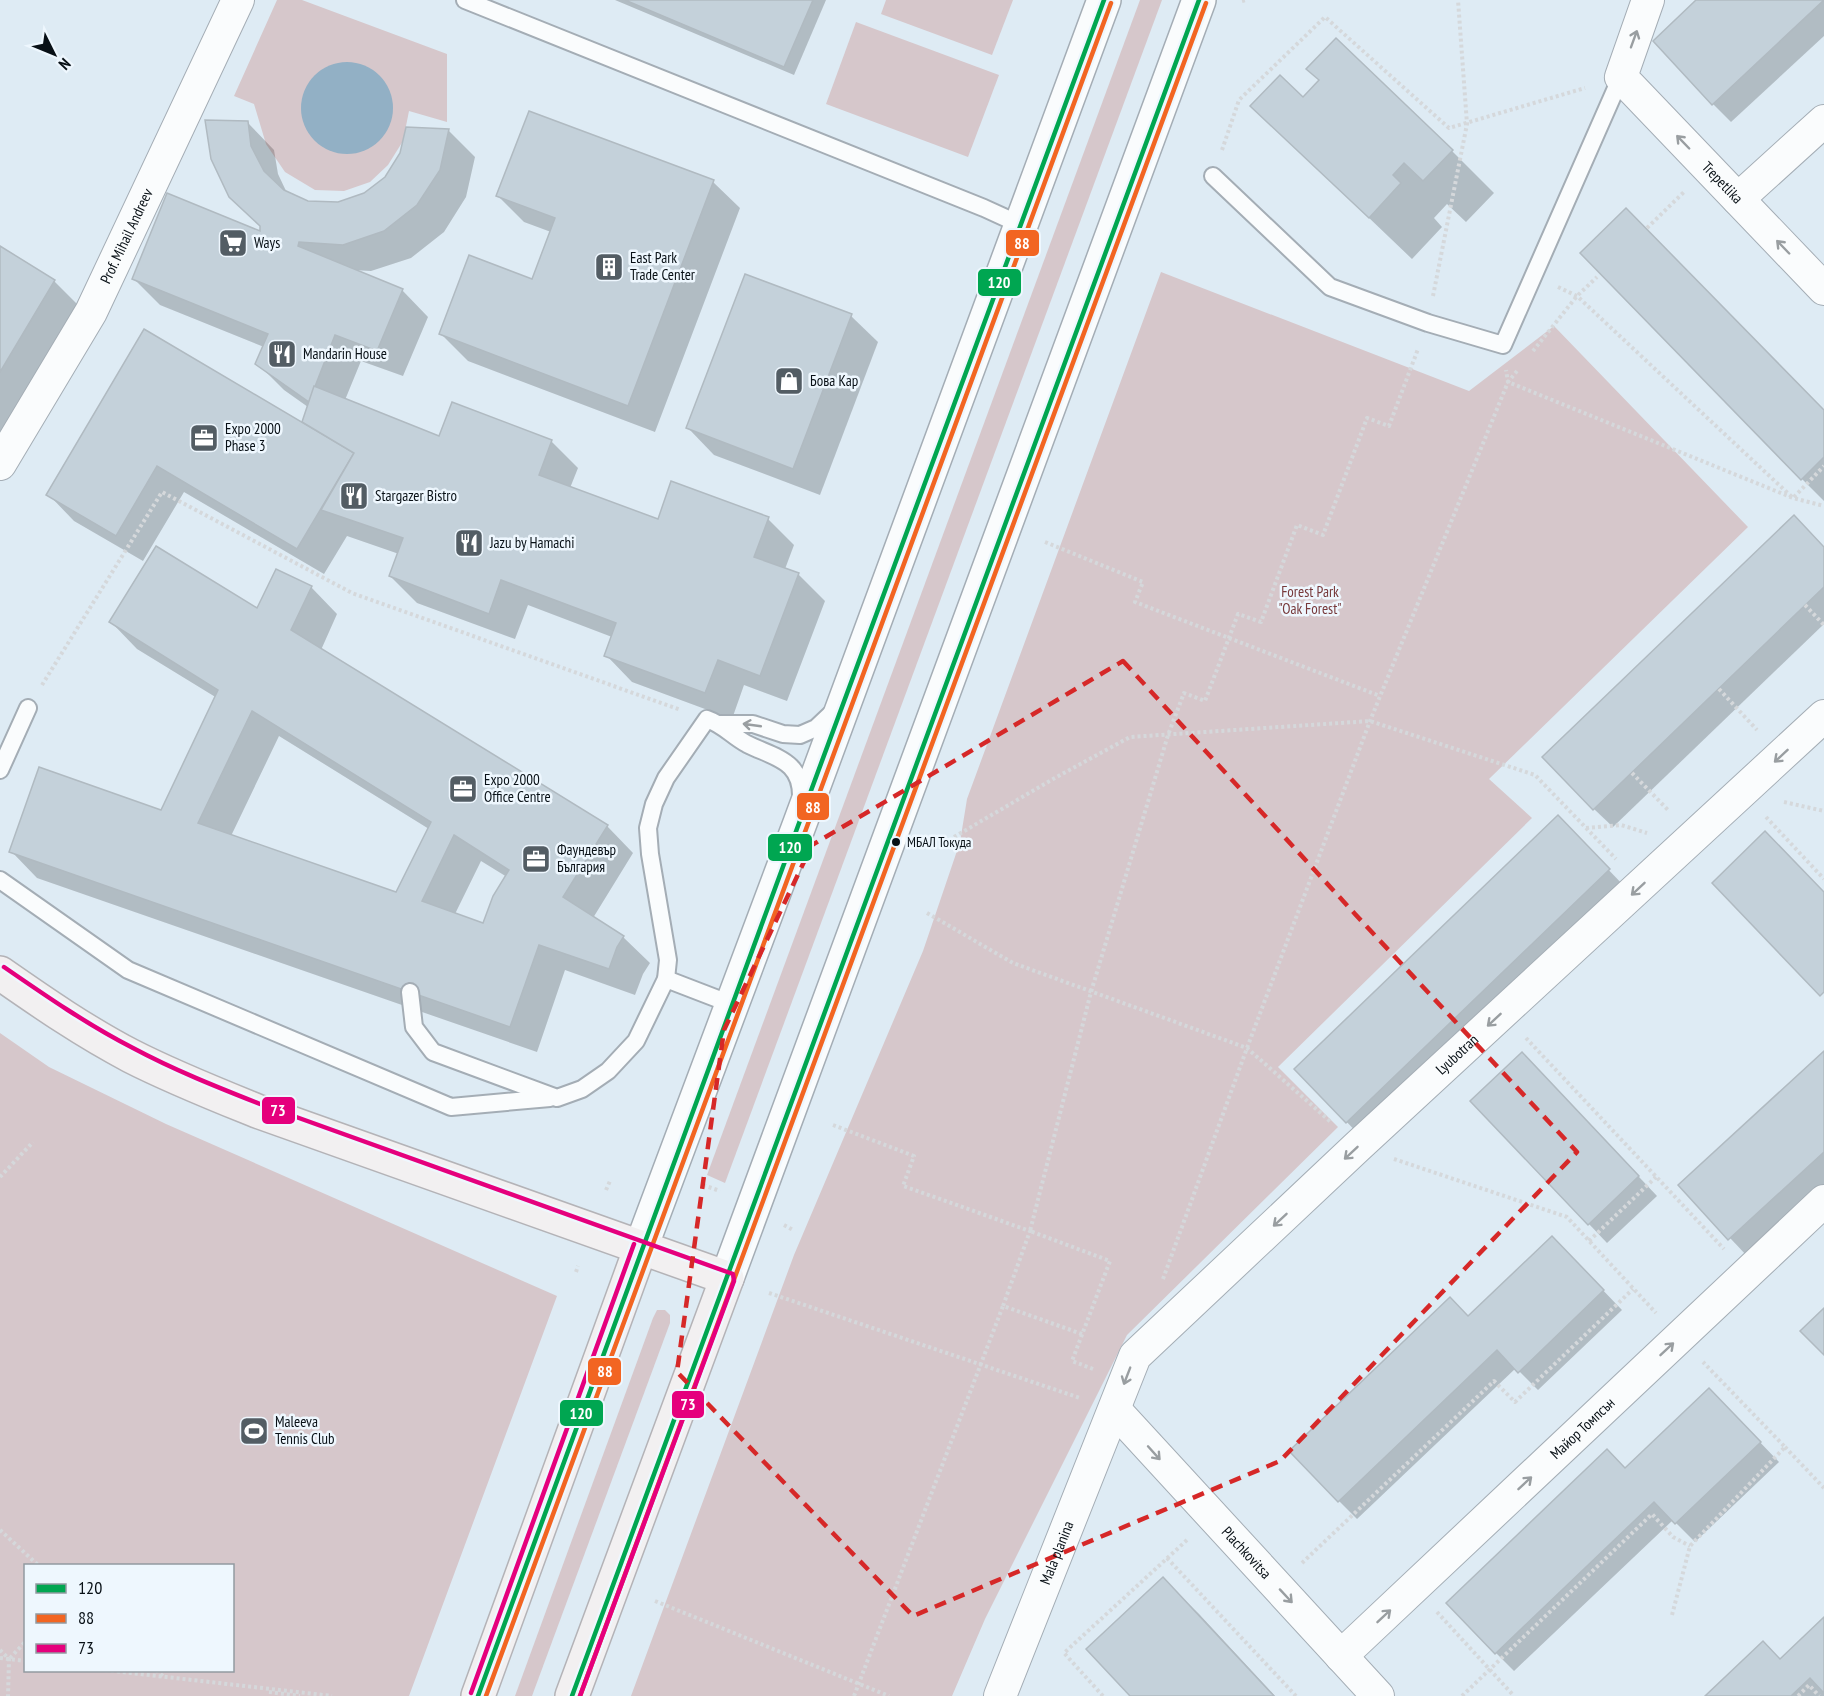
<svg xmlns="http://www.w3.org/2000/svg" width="1824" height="1696" font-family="'PT Sans Narrow',sans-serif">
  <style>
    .green { fill: #d6c7cb; fill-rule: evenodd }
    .water { fill: #92b0c5 }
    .shadow { fill: #0003; fill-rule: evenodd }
    .building { fill: #c4d1da; stroke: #b0bac1; stroke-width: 1.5; fill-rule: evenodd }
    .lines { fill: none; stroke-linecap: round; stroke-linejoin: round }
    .lane-casing { stroke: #a4adb5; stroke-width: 20 }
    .street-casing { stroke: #a4adb5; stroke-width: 34 }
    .secondary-casing { stroke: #a4adb5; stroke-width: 36 }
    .primary-casing { stroke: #b4b3b7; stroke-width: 36 }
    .path { stroke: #d5d8db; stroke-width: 4; stroke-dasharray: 3 3; stroke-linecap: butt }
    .lane { stroke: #fafcfd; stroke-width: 16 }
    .street { stroke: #fafcfd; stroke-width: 32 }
    .secondary { stroke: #fafcfd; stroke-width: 33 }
    .primary { stroke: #f2f0f1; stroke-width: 33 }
    .bus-1-casing { stroke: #eef7fe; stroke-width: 9 }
    .bus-2-casing { stroke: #eef7fe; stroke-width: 9 }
    .bus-3-casing { stroke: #eef7fe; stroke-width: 9 }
    .bus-1 { stroke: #00a651; stroke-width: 4.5 }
    .bus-2 { stroke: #f26522; stroke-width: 4.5 }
    .bus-3 { stroke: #e5007d; stroke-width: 4.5 }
    .oneway { stroke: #999ea1 }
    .marked { fill: none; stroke: #d62828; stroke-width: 4.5; stroke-dasharray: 12 8; stroke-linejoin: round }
    .bus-dot { fill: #081016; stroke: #eef7fe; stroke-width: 2 }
    .labels { text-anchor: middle; stroke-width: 5; stroke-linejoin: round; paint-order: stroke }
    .bus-label { font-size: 14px; fill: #081016; stroke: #eef7fe; text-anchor: start }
    .street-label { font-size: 15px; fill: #081016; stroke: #eef7fe }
    .poi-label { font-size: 15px; fill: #081016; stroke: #eef7fe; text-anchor: start }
    .park-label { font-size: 15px; fill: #77393b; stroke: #eef7fe }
    .line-badge { stroke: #eef7fe; stroke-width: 2 }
    .badge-label { font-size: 16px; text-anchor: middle; font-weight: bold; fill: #fff }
  </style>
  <rect width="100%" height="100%" fill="#deebf4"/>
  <!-- green -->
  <g class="green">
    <polygon points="277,0 302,0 447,54 447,122 409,111 403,141 388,165 370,182 344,191 315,190 285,172 266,144 254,104 234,96"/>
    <polygon points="886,0 1013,0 992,55 881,14"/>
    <polygon points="1140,0 1162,0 725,1183 707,1175"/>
    <polygon points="856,22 999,75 968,157 826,104"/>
    <polygon points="1161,272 1469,391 1554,326 1748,527 1489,779 1532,818 1278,1067 1338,1127 1127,1335 985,1619 952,1696 631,1696 794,1255 923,951 960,842 967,799"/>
    <path d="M0 1033 49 1067 166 1124 557 1296 409 1696H0ZM26 1566H232V1670H26Z"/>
    <polygon points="657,1310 665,1310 670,1315 670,1323 532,1696 515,1696 653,1318"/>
  </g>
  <!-- water -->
  <circle class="water" cx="347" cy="108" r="46"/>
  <!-- shadow -->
  <g class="shadow">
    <polygon points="615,0 826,0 794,75"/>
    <polygon points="1699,0 1824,0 1824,36 1731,122 1713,104"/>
    <polygon points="1320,80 1452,151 1494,193 1466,222 1447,204 1434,218 1442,227 1412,259 1252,106 1303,99"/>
    <polygon points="530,112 713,182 740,208 655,432 468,361 441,334 532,281 551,232 524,222 498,196"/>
    <polygon points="248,123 274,150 278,174 287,193 308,202 338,203 365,195 448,130 475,157 466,197 444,232 411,258 371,271 353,270 402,290 428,317 403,376 361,361 345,400 440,438 551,441 578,468 570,488 659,521 768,519 794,545 785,569 798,574 825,601 787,701 744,685 732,719 632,682 606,655 612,637 528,605 515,639 417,603 390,576 399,554 347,536 324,574 184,492 143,561 74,521 48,494 303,424 308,407 284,390 257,363 264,347 160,305 134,279 261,233"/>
    <polygon points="0,248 54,281 81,308 0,443"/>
    <polygon points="851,316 878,342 820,495 714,455 688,428"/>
    <polygon points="1824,412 1824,501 1802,479"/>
    <polygon points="1824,548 1824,624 1613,827 1594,809"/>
    <path d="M311 587 337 614 321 650 607 826 633 853 593 918 623 937 650 963 643 974 635 995 565 970 537 1052 37 878 11 851 162 812 217 698 137 649 111 622 258 611ZM279 736 429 829 397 894 231 836ZM481 861 507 877 484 925 455 914Z"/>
    <polygon points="1576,836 1627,889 1365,1141 1296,1069"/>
    <polygon points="1824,1053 1824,1187 1748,1257 1680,1185"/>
    <polygon points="1540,1072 1657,1196 1607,1243 1589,1224"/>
    <polygon points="1571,1257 1622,1310 1538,1390 1516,1368 1357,1519 1339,1501 1469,1318"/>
    <polygon points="1728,1409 1779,1462 1695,1542 1673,1520 1514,1671 1496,1653 1626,1470"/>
    <polygon points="1163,1579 1199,1614 1275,1696 1132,1696"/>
    <polygon points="1824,1619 1824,1696 1707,1696 1780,1661"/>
  </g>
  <!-- building -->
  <g class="building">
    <polygon points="625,0 813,0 784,67"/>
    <polygon points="1696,0 1824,0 1712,105 1653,41"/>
    <polygon points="1336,38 1453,150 1423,181 1404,163 1393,175 1401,183 1369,218 1250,106 1280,75 1303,97 1319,80 1306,69"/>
    <polygon points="529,111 714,180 628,406 439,334 469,255 532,279 555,218 496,196"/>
    <polygon points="205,120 248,121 251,146 264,171 284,190 308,201 338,202 364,193 385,177 400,153 406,127 449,129 440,170 417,205 384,231 343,245 299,242 298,246 403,289 377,351 335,335 309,402 255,364 268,334 132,279 167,193 260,231 260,226 229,197 211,159"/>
    <polygon points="1626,208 1824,410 1824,457 1801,480 1580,253"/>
    <polygon points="0,246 55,280 0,372"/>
    <polygon points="745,274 852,314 793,469 686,428"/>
    <polygon points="144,329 354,453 297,549 157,466 116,536 46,495"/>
    <polygon points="314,386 439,436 452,402 552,440 539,475 658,519 671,481 769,517 754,557 799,573 760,676 718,660 705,693 604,656 616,623 501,580 489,614 389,576 403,538 321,510 354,453 302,422"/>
    <polygon points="1794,515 1824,547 1824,587 1593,810 1542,757"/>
    <path d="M156 546 257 608 276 569 312 586 291 630 608 825 563 897 624 936 617 947 609 969 539 945 510 1027 9 852 39 767 161 810 218 690 109 622ZM252 711 431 822 396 892 198 823ZM454 835 509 870 493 896 483 923 422 901Z"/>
    <polygon points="1558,815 1610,869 1346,1123 1294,1069"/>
    <polygon points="1765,831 1824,892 1824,992 1820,996 1712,883"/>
    <polygon points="1824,1051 1824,1152 1728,1240 1678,1185"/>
    <polygon points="1522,1052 1639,1176 1588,1225 1470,1101"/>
    <polygon points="1552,1236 1604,1290 1518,1373 1497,1350 1338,1502 1289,1451 1450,1297 1468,1316"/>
    <polygon points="1824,1308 1824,1355 1800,1331"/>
    <polygon points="1709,1388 1761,1442 1675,1524 1654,1502 1495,1654 1446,1603 1607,1449 1625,1468"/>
    <polygon points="1163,1577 1274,1696 1130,1696 1086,1649"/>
    <polygon points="1824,1617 1824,1693 1810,1678 1791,1696 1705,1696 1763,1641 1780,1659"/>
  </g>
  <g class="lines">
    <!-- lane casing -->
    <g class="lane-casing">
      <g id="lane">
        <polyline points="465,0 984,208 1021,225"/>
        <polyline points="1213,176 1330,287 1428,323 1503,345 1621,77"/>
        <polyline points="719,724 753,724 783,734 800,735 816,728 834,711"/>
        <polyline points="0,770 28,708"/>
        <polyline points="0,880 128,970 451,1107 550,1098"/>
        <polyline points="666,979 731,1004"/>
        <path d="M410 992 414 1027 433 1052 557 1098 582 1089 608 1071 636 1041 666 979 668 960 650 854 648 828 654 804 666 778 707 719C724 725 732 736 747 744 775 758 803 760 801 800"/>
      </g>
    </g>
    <!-- street casing -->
    <g class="street-casing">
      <g id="street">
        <path id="s1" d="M1648 0 1621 77 1824 289"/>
        <polyline points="1738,199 1824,121"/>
        <path id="s2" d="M0 464 91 312 238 0"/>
        <path id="s3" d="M1115 1410 1378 1696"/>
        <path id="s4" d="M1341 1656 1824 1201"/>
        <path id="s5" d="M1000 1696 1135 1356 1357 1147 1824 716"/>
      </g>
    </g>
    <!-- secondary casing -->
    <g class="secondary-casing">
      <g id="secondary">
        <polyline points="641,1247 800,823 1104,0"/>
        <polyline points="727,1278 1199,0"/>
      </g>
    </g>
    <!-- primary casing -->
    <g class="primary-casing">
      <g id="primary">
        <path d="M0 973C43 1003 85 1032 131 1056 172 1077 215 1094 257 1111L727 1278 572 1696"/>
        <polyline points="478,1696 641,1247"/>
      </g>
    </g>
    <!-- path -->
    <g class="path">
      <polyline points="1242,1 1246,0"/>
      <polyline points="1222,150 1239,100 1325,17 1449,128 1585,88"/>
      <polyline points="1647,228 1684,192"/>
      <polyline points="1558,287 1577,296 1793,498 1824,466"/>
      <polyline points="1433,296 1467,124 1458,0"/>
      <polyline points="1533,351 1577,296 1597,277"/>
      <polyline points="1517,371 1508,382 1793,498 1824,506"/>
      <polyline points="1045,542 1143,582 1135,602 1380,696"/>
      <polyline points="1805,605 1824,625"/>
      <polyline points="42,685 162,492 352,593 681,710"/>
      <polyline points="1719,689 1757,730"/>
      <polyline points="1632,773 1669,811"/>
      <polyline points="1784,802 1824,811"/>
      <polyline points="1766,817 1824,879"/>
      <polyline points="1586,828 1621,825 1647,833"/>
      <polyline points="954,837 1053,779 1130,737 1370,721 1535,775 1616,859"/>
      <polyline points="927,913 1013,963 1247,1048 1332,1123"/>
      <polyline points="1526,1038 1724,1249"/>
      <polyline points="833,1125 914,1156 903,1186 1030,1231 1003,1306 1082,1334"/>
      <polyline points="1394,1159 1567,1217 1656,1313"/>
      <polyline points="0,1177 33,1142"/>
      <polyline points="703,1185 720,1191"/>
      <polyline points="606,1190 610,1181"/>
      <polyline points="784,1225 793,1230"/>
      <polyline points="1589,1241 1656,1177"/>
      <polyline points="576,1272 578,1266"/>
      <polyline points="1163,1279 1247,1048 1370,721 1508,382 1506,370"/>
      <polyline points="769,1293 1080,1398"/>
      <polyline points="1093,1369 1072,1361 1110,1261 1030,1231 1091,992 1168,735 1184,693 1205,701 1238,614 1261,622 1297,525 1323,535 1367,418 1389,426 1418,349"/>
      <polyline points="1785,1447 1824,1488"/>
      <polyline points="0,1530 39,1566"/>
      <polyline points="1167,1558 1296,1696"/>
      <polyline points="1302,1563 1494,1381 1515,1402 1633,1289"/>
      <polyline points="655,1601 889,1696"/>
      <polyline points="1437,1612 1514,1696"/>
      <polyline points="1672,1615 1690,1546 1785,1447 1703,1362"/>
      <polyline points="0,1650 9,1659 8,1696"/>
      <polyline points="0,1658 26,1661"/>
      <polyline points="10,1658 26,1641"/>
      <polyline points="105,1670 332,1696"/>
      <polyline points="156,1670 164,1677"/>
      <polyline points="269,1692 300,1696"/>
      <polyline points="854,1696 1003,1306"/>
      <polyline points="1103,1696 1064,1653 1187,1540"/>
      <polyline points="1462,1696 1652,1514 1673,1537 1690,1546"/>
      <polyline points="1798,1696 1809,1685 1819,1696"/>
    </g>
    <!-- lane -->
    <use href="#lane" class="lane"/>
    <!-- street -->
    <use href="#street" class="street"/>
    <!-- secondary -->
    <use href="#secondary" class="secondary"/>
    <!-- primary -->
    <use href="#primary" class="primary"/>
    <!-- bus-1 casing -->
    <g class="bus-1-casing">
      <g id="bus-1">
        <path d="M478 1696C684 1130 895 565 1104 0"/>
        <polyline points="572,1696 1199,0"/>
      </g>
    </g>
    <!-- bus-2 casing -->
    <g class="bus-2-casing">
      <g id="bus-2">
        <path d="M486 1696C691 1130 903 567 1111 3"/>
        <polyline points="580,1696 1206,3"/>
      </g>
    </g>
    <!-- bus-3 casing -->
    <g class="bus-3-casing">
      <g id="bus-3">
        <path d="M4 967C46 996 88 1025 133 1048 174 1070 217 1087 260 1104L733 1274 734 1281 580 1696"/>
        <polyline points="471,1693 634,1244"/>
      </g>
    </g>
    <!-- bus-1 -->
    <use href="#bus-1" class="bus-1"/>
    <!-- bus-2 -->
    <use href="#bus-2" class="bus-2"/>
    <!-- bus-3 -->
    <use href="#bus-3" class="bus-3"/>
  </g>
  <!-- one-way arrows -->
  <defs><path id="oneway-shaft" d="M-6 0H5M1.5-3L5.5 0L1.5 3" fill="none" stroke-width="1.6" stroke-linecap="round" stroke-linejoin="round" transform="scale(1.5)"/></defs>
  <g class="oneway">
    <use href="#oneway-shaft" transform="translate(1634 39) rotate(-70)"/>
    <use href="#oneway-shaft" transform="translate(1683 142) rotate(-134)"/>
    <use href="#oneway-shaft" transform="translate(1783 247) rotate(-134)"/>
    <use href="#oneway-shaft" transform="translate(752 725) rotate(-172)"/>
    <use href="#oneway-shaft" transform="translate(1781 756) rotate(137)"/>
    <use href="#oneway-shaft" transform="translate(1638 889) rotate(137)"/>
    <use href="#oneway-shaft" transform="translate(1494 1020) rotate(137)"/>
    <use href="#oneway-shaft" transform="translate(1351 1153) rotate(137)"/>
    <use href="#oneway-shaft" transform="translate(1280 1220) rotate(137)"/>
    <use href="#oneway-shaft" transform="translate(1667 1349) rotate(-43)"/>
    <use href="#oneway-shaft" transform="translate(1127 1376) rotate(111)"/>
    <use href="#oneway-shaft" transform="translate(1154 1453) rotate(48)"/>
    <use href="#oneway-shaft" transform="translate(1525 1483) rotate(-43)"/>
    <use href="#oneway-shaft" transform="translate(1286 1596) rotate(47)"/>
    <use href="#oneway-shaft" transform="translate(1384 1616) rotate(-43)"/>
  </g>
  <!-- marked area -->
  <path class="marked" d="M1123 661 1355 914 1577 1152 1280 1461 913 1616 677 1372 724 1030 812 845Z"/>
  <!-- icons -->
  <defs>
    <g id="supermarket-square" transform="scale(1.5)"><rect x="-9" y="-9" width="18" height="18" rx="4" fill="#535d64" stroke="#eef7fe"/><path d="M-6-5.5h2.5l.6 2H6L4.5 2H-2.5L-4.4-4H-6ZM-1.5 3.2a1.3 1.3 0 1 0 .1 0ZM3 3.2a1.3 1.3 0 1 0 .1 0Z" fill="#fff"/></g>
    <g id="building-square" transform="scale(1.5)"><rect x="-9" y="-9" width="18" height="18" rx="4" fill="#535d64" stroke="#eef7fe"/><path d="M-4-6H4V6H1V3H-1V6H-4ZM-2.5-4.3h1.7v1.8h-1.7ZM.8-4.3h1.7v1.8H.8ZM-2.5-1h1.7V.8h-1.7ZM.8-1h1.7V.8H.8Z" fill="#fff"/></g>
    <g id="restaurant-square" transform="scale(1.5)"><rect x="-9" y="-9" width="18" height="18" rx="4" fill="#535d64" stroke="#eef7fe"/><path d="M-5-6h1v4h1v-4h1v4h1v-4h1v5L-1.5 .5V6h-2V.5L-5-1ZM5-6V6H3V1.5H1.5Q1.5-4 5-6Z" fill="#fff"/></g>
    <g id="shop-square" transform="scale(1.5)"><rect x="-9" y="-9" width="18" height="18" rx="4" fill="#535d64" stroke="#eef7fe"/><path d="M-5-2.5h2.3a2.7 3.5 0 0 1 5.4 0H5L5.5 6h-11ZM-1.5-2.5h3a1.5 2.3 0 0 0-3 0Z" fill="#fff"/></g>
    <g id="office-square" transform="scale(1.5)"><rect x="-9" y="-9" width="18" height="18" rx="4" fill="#535d64" stroke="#eef7fe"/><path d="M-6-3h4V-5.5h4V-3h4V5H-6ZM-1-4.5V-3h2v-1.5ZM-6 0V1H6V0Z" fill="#fff"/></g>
    <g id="stadium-square" transform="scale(1.5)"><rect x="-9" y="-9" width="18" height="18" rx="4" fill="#535d64" stroke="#eef7fe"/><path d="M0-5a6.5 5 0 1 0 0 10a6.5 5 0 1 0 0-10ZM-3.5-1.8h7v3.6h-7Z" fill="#fff"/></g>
  </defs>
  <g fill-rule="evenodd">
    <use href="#supermarket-square" x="233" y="243"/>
    <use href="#building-square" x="609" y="267"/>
    <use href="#restaurant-square" x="282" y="354"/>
    <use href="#shop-square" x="789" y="381"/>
    <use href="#office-square" x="204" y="438"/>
    <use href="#restaurant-square" x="354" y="496"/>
    <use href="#restaurant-square" x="469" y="543"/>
    <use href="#office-square" x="463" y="789"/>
    <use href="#office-square" x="536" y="859"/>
    <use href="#stadium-square" x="254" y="1431"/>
  </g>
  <!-- markers -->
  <circle class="bus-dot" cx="896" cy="842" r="5"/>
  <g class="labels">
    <!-- bus labels -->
    <g class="bus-label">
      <text x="907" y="847">МБАЛ Токуда</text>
    </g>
    <!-- street labels -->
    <g class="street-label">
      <text dy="5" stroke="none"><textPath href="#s1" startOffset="228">Trepetlika</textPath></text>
      <text dy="5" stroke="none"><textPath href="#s2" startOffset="261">Prof. Mihail Andreev</textPath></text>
      <text dy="5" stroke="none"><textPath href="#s5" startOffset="807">Lyubotran</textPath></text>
      <text dy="5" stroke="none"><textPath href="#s4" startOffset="332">Майор Томпсън</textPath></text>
      <text dy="5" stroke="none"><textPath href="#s5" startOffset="154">Mala planina</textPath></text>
      <text dy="5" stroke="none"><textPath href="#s3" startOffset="194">Plachkovitsa</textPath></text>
    </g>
    <!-- poi labels -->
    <g class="poi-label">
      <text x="254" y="248">Ways</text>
      <text x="630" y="263">East Park<tspan x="630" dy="17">Trade Center</tspan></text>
      <text x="303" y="359">Mandarin House</text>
      <text x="810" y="386">Бова Кар</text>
      <text x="225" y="434">Expo 2000<tspan x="225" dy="17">Phase 3</tspan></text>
      <text x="375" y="501">Stargazer Bistro</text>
      <text x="490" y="548">Jazu by Hamachi</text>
      <text x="484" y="785">Expo 2000<tspan x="484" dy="17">Office Centre</tspan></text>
      <text x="557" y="855">Фаундевър<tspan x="557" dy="17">България</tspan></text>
      <text x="275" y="1427">Maleeva<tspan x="275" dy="17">Tennis Club</tspan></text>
    </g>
    <!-- park labels -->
    <g class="park-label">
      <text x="1310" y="597">Forest Park<tspan x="1310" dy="17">"Oak Forest"</tspan></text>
    </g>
  </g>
  <g class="line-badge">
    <rect x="1005" y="229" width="35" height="28" rx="6" fill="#f26522"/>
    <rect x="977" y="268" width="45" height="29" rx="6" fill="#00a651"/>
    <rect x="796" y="792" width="34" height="29" rx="6" fill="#f26522"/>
    <rect x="767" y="833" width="46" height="29" rx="6" fill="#00a651"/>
    <rect x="261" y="1096" width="35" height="29" rx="6" fill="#e5007d"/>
    <rect x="587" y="1357" width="35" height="29" rx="6" fill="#f26522"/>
    <rect x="671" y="1390" width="34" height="29" rx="6" fill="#e5007d"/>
    <rect x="559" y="1399" width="45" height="28" rx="6" fill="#00a651"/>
  </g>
  <g class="badge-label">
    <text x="1022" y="249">88</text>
    <text x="999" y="288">120</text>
    <text x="813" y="813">88</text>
    <text x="790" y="853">120</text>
    <text x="278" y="1116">73</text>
    <text x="605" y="1377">88</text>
    <text x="688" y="1410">73</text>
    <text x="581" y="1419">120</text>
  </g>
  <!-- legend -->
  <rect x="24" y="1564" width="210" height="108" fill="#eef7fe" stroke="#929ba1" stroke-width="1.5"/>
  <rect x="36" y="1584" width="30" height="9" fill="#00a651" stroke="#929ba1" stroke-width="1.5"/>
  <text x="78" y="1594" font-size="18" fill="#081016">120</text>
  <rect x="36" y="1614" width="30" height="9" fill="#f26522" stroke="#929ba1" stroke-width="1.5"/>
  <text x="78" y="1624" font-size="18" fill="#081016">88</text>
  <rect x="36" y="1644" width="30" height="9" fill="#e5007d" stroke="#929ba1" stroke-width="1.5"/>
  <text x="78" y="1654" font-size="18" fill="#081016">73</text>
  <!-- north arrow -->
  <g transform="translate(54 54) rotate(133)" stroke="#eef7fe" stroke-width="4.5" paint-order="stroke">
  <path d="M0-4.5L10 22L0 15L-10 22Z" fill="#081016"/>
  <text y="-9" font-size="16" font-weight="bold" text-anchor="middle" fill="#081016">N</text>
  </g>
</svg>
